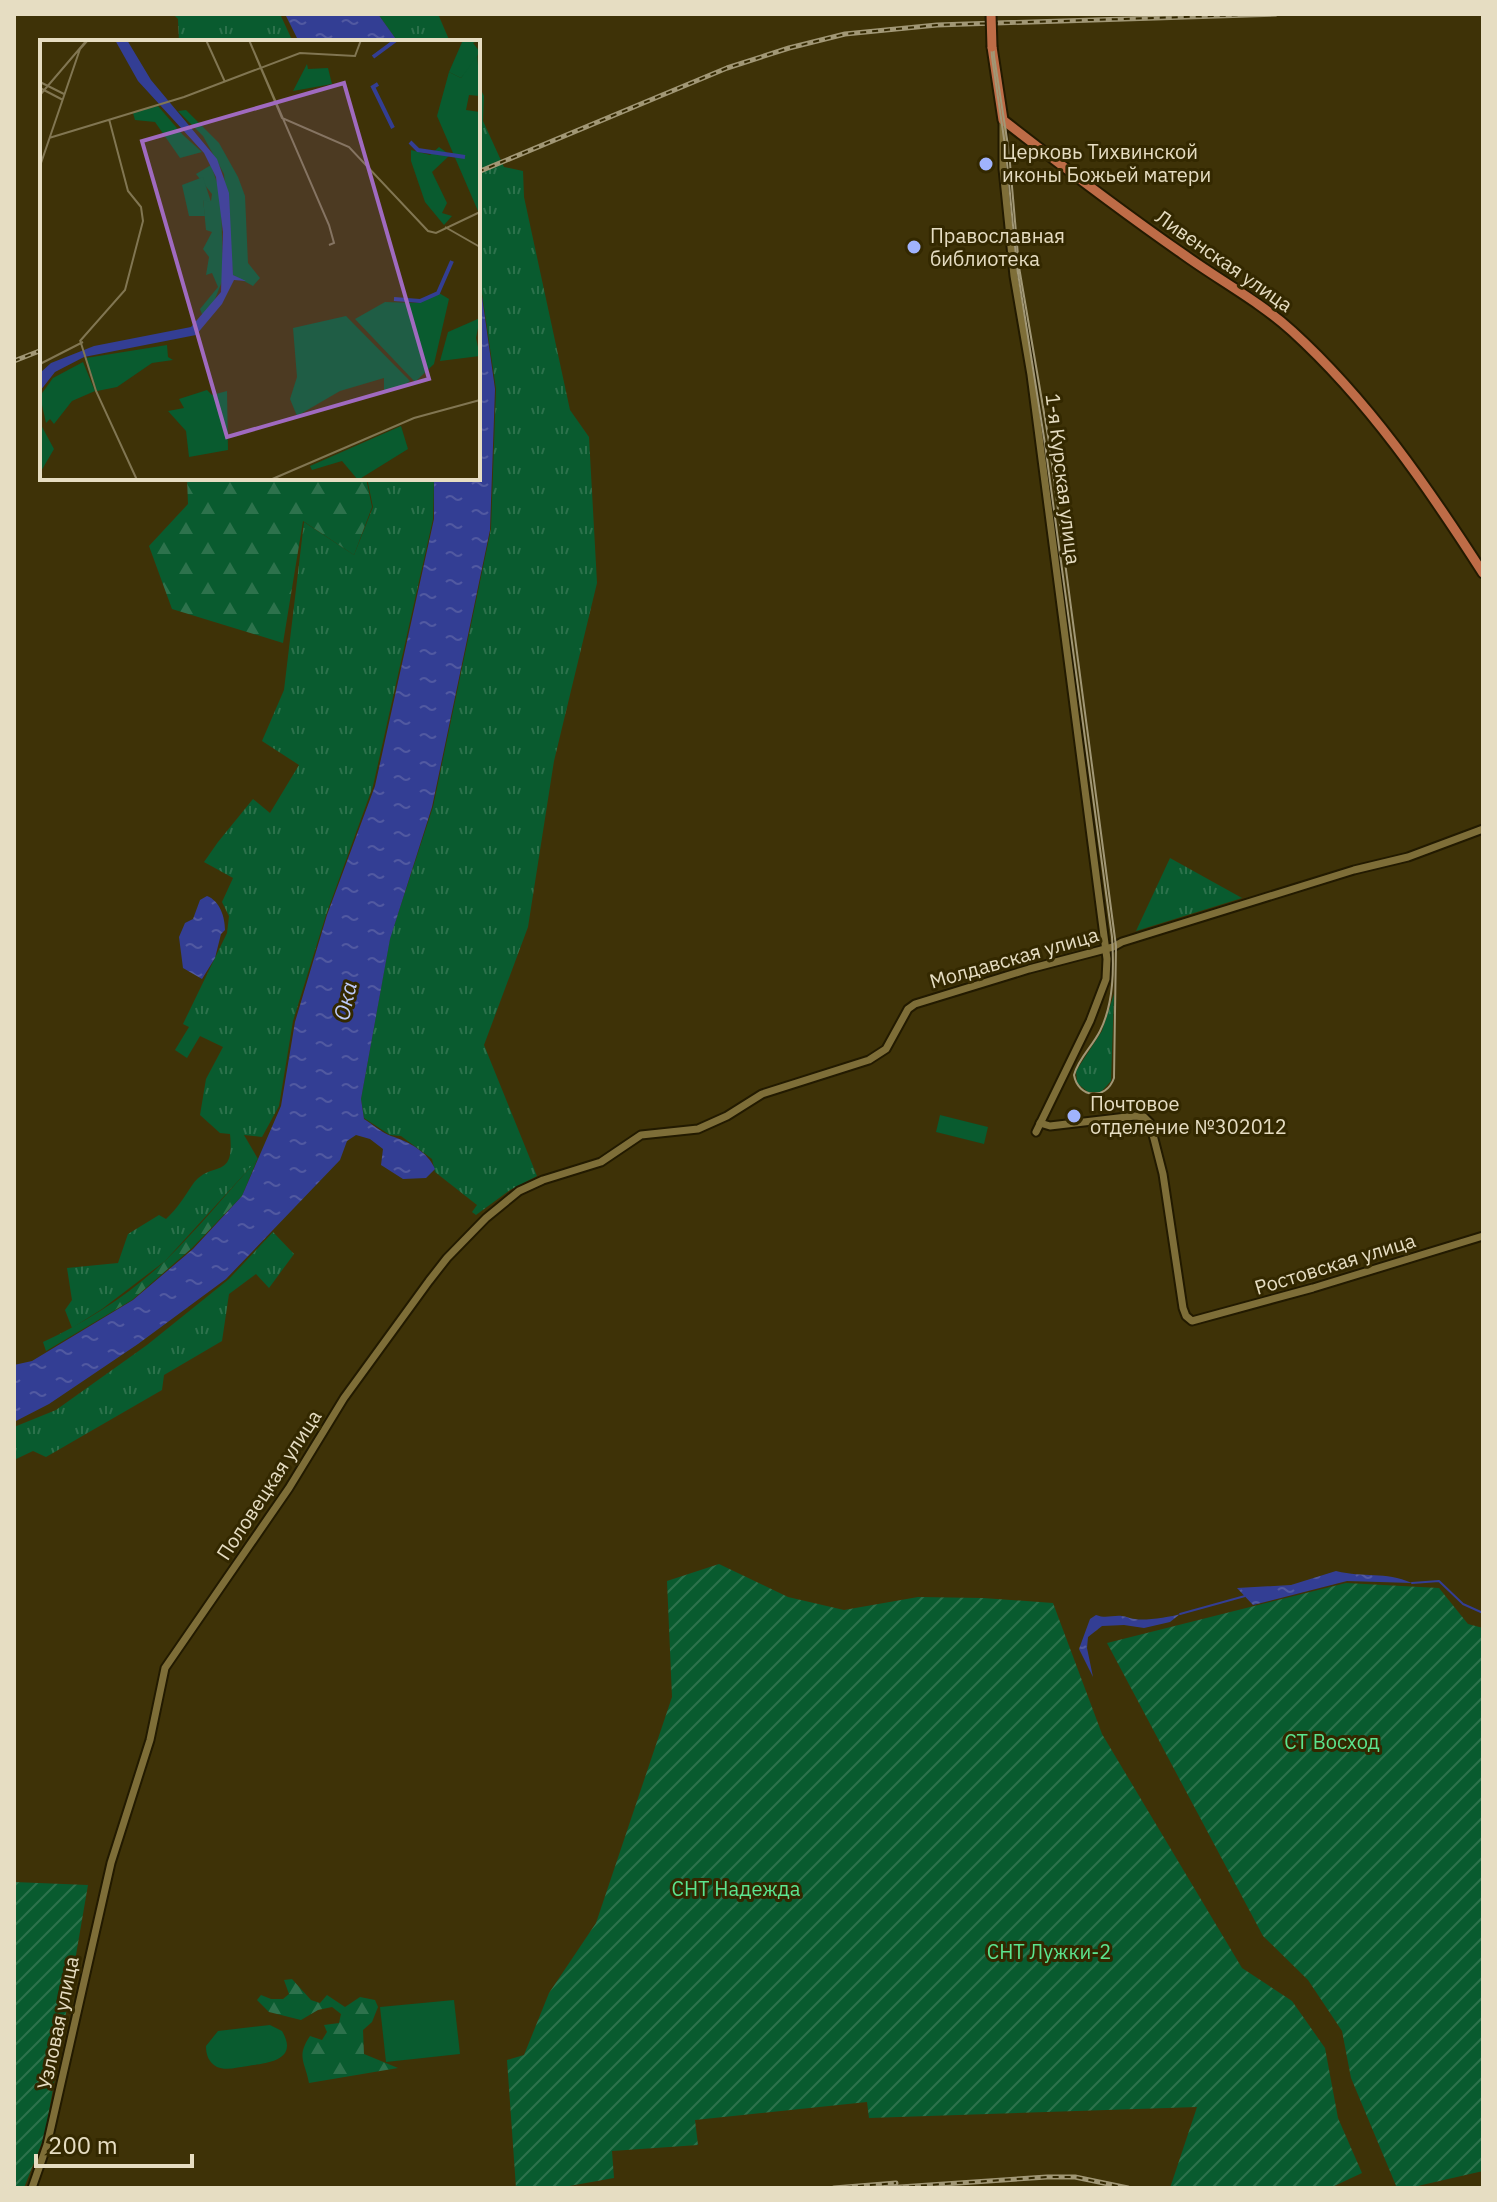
<svg xmlns="http://www.w3.org/2000/svg" width="1497" height="2202" font-family="'IBM Plex Sans',sans-serif">
  <style>
    .grass { fill: url(#grass-tufts) }
    .forest { fill: url(#forest-firs) }
    .garden { fill: url(#garden-furrows) }
    .pitch { fill: #095b2f }
    .water { fill: url(#water-ripples) }
    .lines { fill: none; stroke-linecap: round; stroke-linejoin: round }
    .stream { stroke: #333e94; stroke-width: 2 }
    .tertiary-casing { stroke: #221a00; stroke-width: 11 }
    .primary-casing { stroke: #221a00; stroke-width: 13 }
    .tertiary { stroke: #7e6e38; stroke-width: 7 }
    .primary { stroke: #be6c47; stroke-width: 9 }
    .tram { stroke: #a19775; stroke-width: 2 }
    .rail-casing { stroke: #a19775; stroke-width: 5 }
    .rail { stroke: #332800; stroke-width: 2; stroke-dasharray: 6; stroke-linecap: butt }
    .primary-bridge-casing { stroke: #221a00; stroke-width: 13; stroke-linecap: butt }
    .primary-bridge { stroke: #be6c47; stroke-width: 9 }
    .poi-dot { fill: #a0b3fd; stroke: #332800; stroke-width: 3 }
    .labels { text-anchor: middle; stroke-width: 6; stroke-linejoin: round; paint-order: stroke }
    .poi-label { font-size: 20px; fill: #e6ddc2; stroke: #332800; text-anchor: start }
    .street-label { font-size: 20px; fill: #e6ddc2; stroke: #332800 }
    .park-label { font-size: 20px; fill: #5be58f; stroke: #332800 }
    .water-label { font-size: 22px; font-style: italic; fill: #bcc9f9; stroke: #332800 }
    .inset-river { fill: none; stroke: #333e94; stroke-width: 4 }
    .inset-road { fill: none; stroke: #817652; stroke-width: 2 }
    .view { fill: #a06ac0; fill-opacity: 0.15; stroke: #a06ac0; stroke-width: 4 }
    .inset-edge { fill: none; stroke: #e6ddc2; stroke-width: 4 }
  </style>
  <defs>
    <pattern id="grass-tufts" width="24" height="20" patternUnits="userSpaceOnUse" patternTransform="scale(2)"><rect width="24" height="20" fill="#095b2f"/><path d="M3 7l-1-3M5 7V3M7 7l1-3M15 17l-1-3M17 17v-4M19 17l1-3" fill="none" stroke="#2d724c"/></pattern>
    <pattern id="forest-firs" width="22" height="20" patternUnits="userSpaceOnUse" patternTransform="scale(2)"><rect width="22" height="20" fill="#095b2f"/><path d="M5 1l3.5 6h-7zM16 11l3.5 6h-7z" fill="#2d724c"/></pattern>
    <pattern id="garden-furrows" width="10" height="10" patternUnits="userSpaceOnUse" patternTransform="scale(2)"><rect width="10" height="10" fill="#095b2f"/><path d="M-1 1l2-2M0 10L10 0M9 11l2-2" fill="none" stroke="#2d724c"/></pattern>
    <pattern id="water-ripples" width="26" height="14" patternUnits="userSpaceOnUse" patternTransform="scale(2)"><rect width="26" height="14" fill="#333e94"/><path d="M2 4q2-2 4 0t4 0M15 11q2-2 4 0t4 0" fill="none" stroke="#5159a1"/></pattern>
  </defs>
  <rect width="100%" height="100%" fill="#3e3207"/>
  <!-- grass -->
  <g class="grass">
    <polygon points="173,14 280,14 293,42 179,42 178,19"/>
    <polygon points="378,14 438,14 450,42 398,42"/>
    <polygon points="478,84 484,96 483,121 504,167 523,171 524,197 570,410 589,437 597,583 554,761 528,927 484,1045 537,1176 510,1190 476,1215 472,1212 477,1205 435,1172 432,1159 401,1136 390,1135 364,1118 361,1099 390,938 433,807 491,529 496,389 478,266"/>
    <path d="M367 478H434L433 519 373 786 326 915 293 1021 279 1106 262 1137 244 1135 258 1159 165 1261 102 1309 72 1328 65 1310 72 1300 67 1268 118 1263 128 1234 159 1215 166 1219C178 1208 184 1197 193 1184 212 1159 235 1182 230 1134L220 1133 200 1115 206 1079 223 1047 200 1036 187 1058 175 1050 189 1027 183 1024 227 933 229 916 222 902 233 878 204 862 218 842 253 799 270 813 299 765 262 741 284 690 304 522 354 555 373 507Z"/>
    <polygon points="1170,858 1242,898 1136,931"/>
    <polygon points="1114,994 1111,1081 1101,1092 1088,1092 1077,1083 1076,1071 1102,1031"/>
    <polygon points="273,1232 294,1254 269,1288 256,1274 229,1294 222,1341 164,1375 162,1390 46,1457 33,1451 14,1460 14,1427 56,1410 147,1345 229,1279"/>
  </g>
  <!-- forest -->
  <g class="forest">
    <polygon points="187,478 366,478 372,507 354,555 303,521 283,643 172,609 149,546 188,504"/>
    <path d="M257 1160 242 1196 192 1248 132 1300 46 1351 43 1342C87 1322 130 1294 166 1260 198 1229 227 1193 257 1160Z"/>
    <path d="M292 1979 311 2000 320 2003 327 1995 345 2007 360 1997 375 2000 378 2007 372 2022 363 2030 364 2054 398 2068 309 2083C305 2061 296 2057 310 2036L322 2040 327 2032 324 2025 339 2023 341 2014 332 2007 318 2010 301 2020 269 2012 257 2000 261 1995 271 1999H283L289 1994 284 1980Z"/>
  </g>
  <!-- garden -->
  <g class="garden">
    <polygon points="719,1564 788,1597 844,1610 918,1597 983,1598 1053,1603 1102,1734 1242,1968 1292,2001 1325,2048 1338,2118 1362,2173 1330,2188 1170,2188 1197,2107 869,2118 867,2102 695,2120 698,2145 612,2151 614,2178 558,2188 516,2188 507,2060 524,2055 549,1993 596,1923 672,1697 667,1581"/>
    <polygon points="1346,1583 1439,1588 1468,1624 1483,1628 1483,2171 1409,2188 1397,2188 1351,2078 1342,2031 1308,1980 1263,1936 1107,1643"/>
    <polygon points="14,1882 88,1885 45,2135 24,2188 14,2188"/>
  </g>
  <!-- pitch -->
  <g class="pitch">
    <polygon points="940,1115 988,1127 984,1144 936,1132"/>
    <polygon points="454,2000 460,2054 386,2062 380,2007"/>
    <path d="M270 2025 282 2031C299 2060 269 2063 248 2066 239 2067 226 2071 217 2067 208 2062 206 2054 206 2046L218 2031Z"/>
  </g>
  <!-- water -->
  <g class="water">
    <polygon points="285,14 378,14 398,42 299,42"/>
    <path d="M478 268 495 389 490 530 432 807 390 939 361 1099 364 1119C372 1124 382 1133 391 1136 408 1141 428 1152 435 1169L426 1178 403 1179 381 1165 383 1149 370 1139 356 1135 347 1141 340 1160 226 1279 138 1344 49 1404 14 1422V1365L32 1361 133 1300 193 1249 242 1196 281 1106 295 1022 327 915 375 786 434 519V478H478Z"/>
    <path d="M207 896C220 901 225 917 225 930L221 934 215 958 202 979 183 968 179 937 185 923 193 919 200 900Z"/>
    <path d="M1336 1571C1365 1578 1384 1571 1412 1583L1347 1581 1253 1605 1237 1588 1291 1585Z"/>
    <path d="M1180 1614 1170 1622 1144 1628 1124 1625 1102 1626 1088 1637 1087 1648 1093 1677 1079 1649 1090 1619 1096 1615C1106 1619 1112 1615 1122 1616 1126 1616 1130 1619 1135 1619 1144 1621 1171 1617 1180 1614Z"/>
  </g>
  <g class="lines">
    <!-- stream -->
    <g class="stream">
      <polyline points="1412,1583 1439,1581 1463,1604 1483,1613"/>
      <polyline points="1180,1614 1245,1596"/>
    </g>
    <!-- tertiary casing -->
    <g class="tertiary-casing">
      <g id="tertiary">
        <polyline points="1003,120 1003,169 1014,276 1031,375 1107,959 1106,979 1090,1021 1036,1132"/>
        <polyline points="1040,1123 1050,1126 1135,1116 1144,1117 1150,1123 1163,1174 1183,1308 1186,1316 1192,1321 1313,1288 1483,1236"/>
        <polyline points="32,2188 47,2145 111,1863 150,1740 165,1668 289,1488 344,1398 429,1281 447,1258 486,1218 519,1191 543,1180 601,1162 641,1135 698,1129 727,1116 762,1094 869,1060 886,1049 908,1009 915,1004 1029,969 1113,947 1122,942 1354,870 1408,857 1483,829"/>
      </g>
    </g>
    <!-- primary casing -->
    <g class="primary-casing">
      <path id="primary" d="M992 47 1003 120C1062 166 1121 211 1183 254 1219 280 1259 301 1292 331 1369 401 1427 486 1483 573"/>
    </g>
    <!-- tertiary -->
    <use href="#tertiary" class="tertiary"/>
    <!-- primary -->
    <use href="#primary" class="primary"/>
    <!-- tram -->
    <path class="tram" d="M989 14 992 57 1006 152 1017 267 1045 444 1112 937C1114 968 1114 1003 1100 1031 1092 1047 1078 1059 1074 1075 1078 1098 1106 1101 1114 1078L1116 946 1049 442 1019 267 1009 152 994 56 992 14"/>
    <!-- rail casing -->
    <g class="rail-casing">
      <g id="rail">
        <polyline points="478,172 727,68 789,48 845,34 937,25 1276,14"/>
        <polyline points="14,361 42,350"/>
        <polyline points="834,2188 896,2183"/>
        <polyline points="885,2188 1047,2177 1075,2177 1128,2188"/>
      </g>
    </g>
    <!-- rail -->
    <use href="#rail" class="rail"/>
    <!-- primary-bridge casing -->
    <g class="primary-bridge-casing">
      <polyline id="primary-bridge" points="991,14 992,47"/>
    </g>
    <!-- primary-bridge -->
    <use href="#primary-bridge" class="primary-bridge"/>
  </g>
  <!-- markers -->
  <g class="poi-dot">
    <circle cx="986" cy="164" r="8"/>
    <circle cx="914" cy="247" r="8"/>
    <circle cx="1074" cy="1116" r="8"/>
  </g>
  <g class="labels">
    <!-- poi labels -->
    <g class="poi-label">
      <text x="1002" y="159">Церковь Тихвинской<tspan x="1002" dy="23">иконы Божьей матери</tspan></text>
      <text x="930" y="243">Православная<tspan x="930" dy="23">библиотека</tspan></text>
      <text x="1090" y="1111">Почтовое<tspan x="1090" dy="23">отделение №302012</tspan></text>
    </g>
    <!-- street labels -->
    <g class="street-label">
      <text transform="translate(1224 261) rotate(35)" y="7">Ливенская улица</text>
      <text transform="translate(1063 479) rotate(83)" y="7">1-я Курская улица</text>
      <text transform="translate(1014 958) rotate(-16)" y="7">Молдавская улица</text>
      <text transform="translate(1335 1264) rotate(-17)" y="7">Ростовская улица</text>
      <text transform="translate(269 1485) rotate(-57)" y="7">Половецкая улица</text>
      <text transform="translate(58 2023) rotate(-78)" y="7">Узловая улица</text>
    </g>
    <!-- park labels -->
    <g class="park-label">
      <text x="1332" y="1749">СТ Восход</text>
      <text x="736" y="1896">СНТ Надежда</text>
      <text x="1049" y="1959">СНТ Лужки-2</text>
    </g>
    <!-- water labels -->
    <g class="water-label">
      <text transform="translate(345 1001) rotate(-77)" y="8">Ока</text>
    </g>
  </g>
  <!-- overview -->
  <g transform="translate(40 40)">
    <rect width="440" height="440" fill="#3e3207"/>
    <path d="M437 10 440 56 429 55 426 70 440 72 438 171 397 76 409 32 421 38ZM118 66 143 95 162 112 140 118 115 82 95 80 93 73ZM146 70 179 103 198 137 205 156 208 223 220 238 213 246 193 235 184 134 163 96 138 71ZM171 125 181 154 183 239 173 264 163 277 160 269 178 247 172 233 166 235 169 217 163 209 172 192 166 190 163 159 171 161 172 154 156 134Z" fill="#095b2f"/>
    <path d="M423 0H440L433 3 440 12 421 38 409 32ZM267 24 268 29 288 28 292 44 253 51ZM399 107 410 115 392 132 407 163 402 173 412 176 404 185 385 162 371 121V110L390 115ZM163 137 171 162 163 160 165 176H149L142 145ZM440 278 436 298 440 316 400 321 408 292ZM361 386 368 409 318 440 302 421 272 430 270 426Z" fill="#095b2f"/>
    <path d="M399 253 409 259 394 324 375 342 315 279 345 262 377 263ZM306 276 370 341 361 348 344 350V338L300 351 257 376 250 359 257 337 253 288ZM127 305 128 317 133 320 112 323 77 347 57 351 46 318ZM43 322 55 351 32 361 14 384 10 379 6 383 0 356 13 338ZM167 350 172 355 187 351 188 410 149 417 146 391 128 371 144 368 139 359ZM0 383 14 409 0 433Z" fill="#095b2f"/>
    <path d="M75 0H87L111 40 177 119 189 153 193 235 206 241 194 240 182 264 156 295 44 317 15 332 0 351V333L11 323 54 306 151 287 181 252 183 192 176 137 164 113 98 41Z" fill="#333e94"/>
    <path class="inset-river" d="M333 17 356 0M338 44 333 47 353 88M370 102 378 110 425 117M354 259 380 261 398 253 412 221"/>
    <path class="inset-road" d="M166 0 185 42M209 0 242 78 309 107 388 191 396 193 440 172M209 0 289 185 294 203 289 205M0 42 24 54M0 48 23 60M0 55 47 0M9 98 144 57 260 13 315 16 321 0M0 126 40 9 48 0M405 187 440 207M40 300 56 351 97 440M40 301 85 250 103 181 101 167 88 151 69 79M0 324 43 302M230 440 374 378 440 360"/>
    <path class="view" d="M304 43 389 339 187 397 102 101Z"/>
    <rect width="440" height="440" class="inset-edge"/>
  </g>
  <!-- border -->
  <rect width="1497" height="2202" fill="none" stroke="#e6ddc2" stroke-width="32"/>
  <!-- scale -->
  <path d="M36 2154v12h156v-12" fill="none" stroke="#e6ddc2" stroke-width="4"/>
  <text x="48" y="2154" font-size="24" fill="#e6ddc2" stroke="#332800" stroke-width="6" paint-order="stroke">200 m</text>
</svg>
